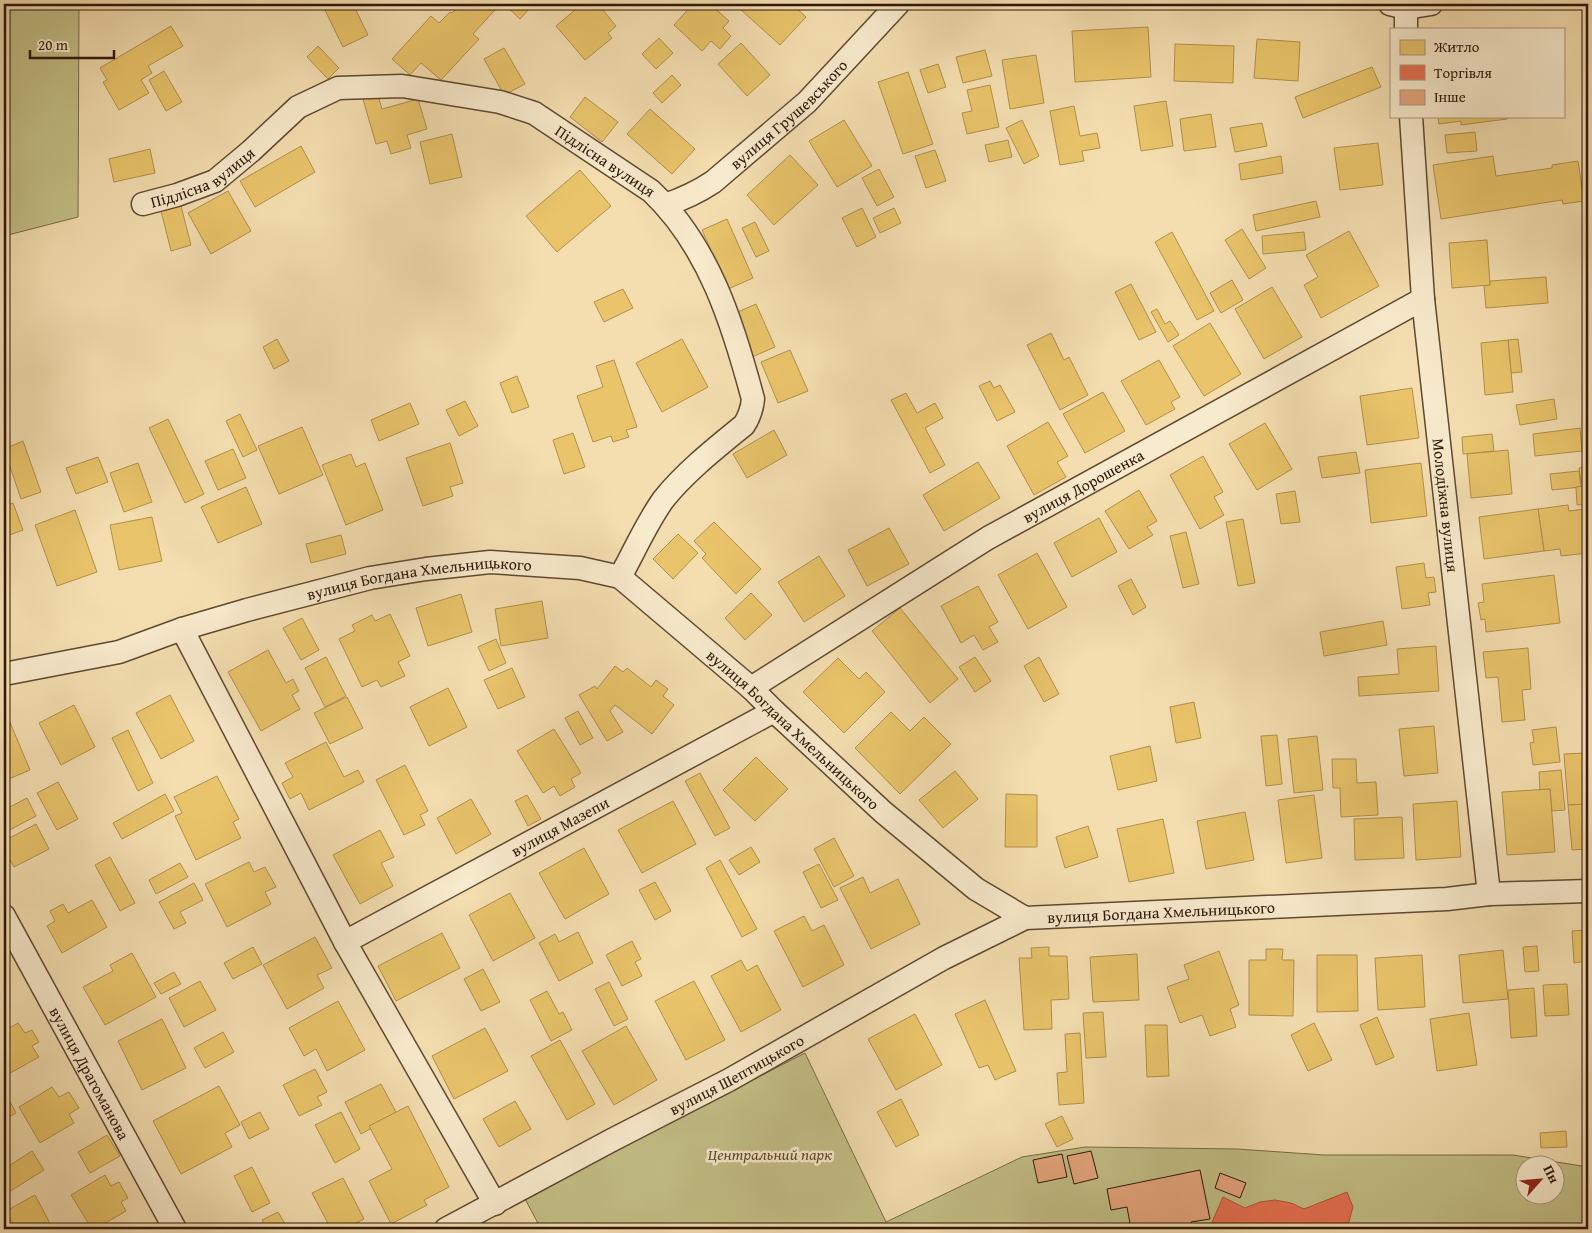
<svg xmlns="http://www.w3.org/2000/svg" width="1592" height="1233" font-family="'Gentium Book Plus',serif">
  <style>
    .green { fill: #c3bf86; stroke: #786b46; fill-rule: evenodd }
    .homes { fill: #e9c46a; stroke: #b1904c }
    .shops { fill: #e76f51; stroke: #af553b }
    .building { fill: #e6a67d; stroke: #2d1707 }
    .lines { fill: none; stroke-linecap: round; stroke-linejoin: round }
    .street-casing { stroke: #5f4931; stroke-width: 25 }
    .street { stroke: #f8eacc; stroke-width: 22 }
    .labels { text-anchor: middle; stroke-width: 5; stroke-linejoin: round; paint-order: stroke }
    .street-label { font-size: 16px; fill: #2d1707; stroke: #f8eacc }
    .park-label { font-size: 16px; font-style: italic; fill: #5a492d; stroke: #f8eacc }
  </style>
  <rect width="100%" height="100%" fill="#f4deb0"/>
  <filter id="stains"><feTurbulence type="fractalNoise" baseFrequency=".004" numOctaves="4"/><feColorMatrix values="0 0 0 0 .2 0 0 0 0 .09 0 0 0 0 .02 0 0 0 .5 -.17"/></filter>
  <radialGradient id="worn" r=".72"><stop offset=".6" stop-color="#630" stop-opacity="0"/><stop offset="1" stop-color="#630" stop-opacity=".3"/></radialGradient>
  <!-- green -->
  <g class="green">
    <polygon points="4,4 79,4 78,217 4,236"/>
    <path d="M805 1053 886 1222 1022 1157 1085 1147 1237 1149 1324 1155H1513L1588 1167V1229H541L524 1197ZM1524 1166H1554V1196H1524Z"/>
  </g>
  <!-- homes -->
  <g class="homes">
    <polygon points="322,4 353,4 368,35 343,47"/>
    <polygon points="460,4 488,4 495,10 473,34 479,39 441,80 421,63 410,75 392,59 431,16 439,23 450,12 452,13"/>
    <polygon points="504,4 526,4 530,8 520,19"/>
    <polygon points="582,4 587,8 592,4 598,4 616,26 608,33 612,38 585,60 556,26"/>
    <polygon points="693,4 710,4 729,21 723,28 731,36 720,49 711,41 702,51 674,25"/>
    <polygon points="744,4 792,4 806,17 780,45 740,9"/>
    <polygon points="171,26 183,46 148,66 152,73 141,80 149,93 119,110 103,82 107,80 100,68"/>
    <polygon points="1148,27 1151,77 1075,82 1072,31"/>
    <polygon points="659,38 673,53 656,69 642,54"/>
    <polygon points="1257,39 1300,42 1298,81 1254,78"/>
    <polygon points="741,43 770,75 747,96 718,64"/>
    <polygon points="1175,44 1234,46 1233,83 1174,81"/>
    <polygon points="318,46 339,68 328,79 307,57"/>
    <polygon points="504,48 525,84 504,95 484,59"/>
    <polygon points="985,50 992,76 963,83 956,57"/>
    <polygon points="1036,55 1044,103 1010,109 1002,60"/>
    <polygon points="938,64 946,87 928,93 920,70"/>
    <polygon points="1372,67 1381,87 1303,118 1295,97"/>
    <polygon points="164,71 182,102 166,111 149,80"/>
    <polygon points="908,72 933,144 903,154 878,82"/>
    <polygon points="672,75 681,85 662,103 653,93"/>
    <polygon points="990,85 999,127 967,134 962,113 972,111 967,90"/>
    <polygon points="377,92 382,109 418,99 427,129 407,135 411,148 391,154 387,141 376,144 362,96"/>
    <polygon points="585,97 618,122 602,142 570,117"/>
    <polygon points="1166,101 1173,146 1141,151 1134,106"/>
    <polygon points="1074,106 1080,136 1097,133 1100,148 1082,151 1084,161 1060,165 1050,111"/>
    <polygon points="650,109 695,149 672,174 627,134"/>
    <polygon points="1211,114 1216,147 1184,151 1180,119"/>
    <polygon points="1438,116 1507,116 1507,119 1461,125 1461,121 1439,124"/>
    <polygon points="844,120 872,166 837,187 809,141"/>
    <polygon points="1022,120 1039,156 1024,164 1006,128"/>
    <polygon points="1262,123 1267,146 1235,152 1230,128"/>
    <polygon points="1475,132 1477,151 1447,153 1445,135"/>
    <polygon points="452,134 462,177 430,184 420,142"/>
    <polygon points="1008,140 1012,157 989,162 985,145"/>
    <polygon points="1378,143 1383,185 1340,190 1334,148"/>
    <polygon points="301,146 315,172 255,207 240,181"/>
    <polygon points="150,149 155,173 114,182 109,159"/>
    <polygon points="935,150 946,181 926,188 915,156"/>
    <polygon points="790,155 818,185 774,225 747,195"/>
    <polygon points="1281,156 1283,173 1241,180 1239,164"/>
    <polygon points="1493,156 1496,176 1552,168 1552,165 1578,161 1584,201 1563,204 1562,200 1441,219 1433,165"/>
    <polygon points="879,169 894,197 877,206 862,178"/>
    <polygon points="580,170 611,206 557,252 526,216"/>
    <polygon points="228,191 251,231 211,254 188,213"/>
    <polygon points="1316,201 1320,217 1256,231 1253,215"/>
    <polygon points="181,206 191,245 171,251 161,211"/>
    <polygon points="862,208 876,237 857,247 842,218"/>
    <polygon points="894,208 901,223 880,233 873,218"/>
    <polygon points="727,219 753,278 728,289 702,230"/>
    <polygon points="755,222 769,251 756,257 742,228"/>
    <polygon points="1242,229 1266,268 1249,279 1225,240"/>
    <polygon points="1349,231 1379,286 1321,318 1304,285 1318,277 1306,255"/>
    <polygon points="1172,232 1214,311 1197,320 1155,242"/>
    <polygon points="1304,232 1306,250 1263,254 1262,236"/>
    <polygon points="1487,240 1490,285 1452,288 1449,243"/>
    <polygon points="1546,277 1548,303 1486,308 1484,286 1490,285 1490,281"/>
    <polygon points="1232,280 1243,300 1221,313 1210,293"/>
    <polygon points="1131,284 1156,332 1139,340 1115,292"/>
    <polygon points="1272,287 1302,337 1264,359 1235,309"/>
    <polygon points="623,289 633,308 604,322 594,302"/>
    <polygon points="756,304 775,347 752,357 733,314"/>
    <polygon points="1157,309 1165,324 1170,321 1179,335 1168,342 1151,312"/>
    <polygon points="1210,323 1241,374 1204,396 1173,346"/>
    <polygon points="1051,333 1064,360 1069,357 1088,395 1060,410 1027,345"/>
    <polygon points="277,339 289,361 274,369 263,347"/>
    <polygon points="682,339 708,387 662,412 636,363"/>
    <polygon points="1518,339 1522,372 1511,373 1508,340"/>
    <polygon points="1508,340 1513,392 1485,395 1481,343"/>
    <polygon points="790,350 808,391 778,403 761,362"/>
    <polygon points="614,360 637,427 626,430 629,437 613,442 611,436 593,442 577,396 603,387 596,366"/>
    <polygon points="1159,360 1180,397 1171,402 1175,409 1146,425 1121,381"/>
    <polygon points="517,376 529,407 512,413 500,383"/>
    <polygon points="990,381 994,388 1000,385 1015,412 997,421 979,386"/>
    <polygon points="1412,388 1419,438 1367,445 1360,396"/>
    <polygon points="1103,392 1125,431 1085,453 1063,414"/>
    <polygon points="906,393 917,413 935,403 943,418 925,428 945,465 930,473 891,400"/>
    <polygon points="1554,399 1557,419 1520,425 1516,405"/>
    <polygon points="465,401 478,426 459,436 446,410"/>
    <polygon points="410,403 419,424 379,441 371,420"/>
    <polygon points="240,414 257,450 243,457 226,421"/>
    <polygon points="168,419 204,494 185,503 149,428"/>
    <polygon points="1048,422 1068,456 1057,462 1066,477 1034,495 1007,446"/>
    <polygon points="1265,423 1292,469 1257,490 1229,444"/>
    <polygon points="302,427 323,475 279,494 258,446"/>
    <polygon points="1580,428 1582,451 1535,456 1533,434"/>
    <polygon points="774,430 787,455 747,478 733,454"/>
    <polygon points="573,433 585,467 564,474 553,440"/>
    <polygon points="1492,434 1494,451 1463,454 1462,437"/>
    <polygon points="23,441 41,492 21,499 4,449"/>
    <polygon points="450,443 463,483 450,487 453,496 423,506 406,458"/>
    <polygon points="233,449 246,478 218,490 205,461"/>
    <polygon points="1508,450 1512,494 1471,498 1467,454"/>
    <polygon points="1356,452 1360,473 1322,478 1318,457"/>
    <polygon points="351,454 356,467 365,463 383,510 346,525 322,465"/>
    <polygon points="1203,456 1223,492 1214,497 1224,515 1200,529 1170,475"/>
    <polygon points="98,457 108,482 76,494 66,468"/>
    <polygon points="978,462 1000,498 944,531 923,495"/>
    <polygon points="138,463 152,502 124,512 110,473"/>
    <polygon points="1421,463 1427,516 1371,523 1365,470"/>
    <polygon points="1588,466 1588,481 1581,482 1579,468"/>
    <polygon points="1579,471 1581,487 1552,490 1550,474"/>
    <polygon points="1588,486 1588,504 1577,505 1576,487"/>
    <polygon points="246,487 262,524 218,543 201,507"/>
    <polygon points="1139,490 1157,521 1147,527 1153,535 1129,549 1105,511"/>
    <polygon points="1295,491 1300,522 1281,524 1276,494"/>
    <polygon points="13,503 23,530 7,536 4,527 4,506"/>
    <polygon points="1568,505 1569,511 1584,509 1585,520 1588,520 1588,553 1561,556 1560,549 1544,551 1538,509"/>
    <polygon points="1538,509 1544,551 1484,559 1479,517"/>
    <polygon points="75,510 97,572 57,586 35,525"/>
    <polygon points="152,517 162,561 119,570 110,525"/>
    <polygon points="1099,518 1117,552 1072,577 1054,543"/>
    <polygon points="1243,519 1255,583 1238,586 1226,522"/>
    <polygon points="714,522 761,569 736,594 702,558 706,554 694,541"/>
    <polygon points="889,528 909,564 867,586 848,550"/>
    <polygon points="1186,532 1199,584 1183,588 1170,536"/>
    <polygon points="678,534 698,553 673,579 653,559"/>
    <polygon points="341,535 346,554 311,563 306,544"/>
    <polygon points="1037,553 1067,607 1028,629 998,575"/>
    <polygon points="819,556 845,596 804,622 778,582"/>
    <polygon points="1424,563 1426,578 1434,577 1436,592 1428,593 1430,605 1402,609 1396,567"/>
    <polygon points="1554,575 1560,623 1486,632 1485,619 1481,620 1478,603 1484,602 1482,584"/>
    <polygon points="1131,579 1146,607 1133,615 1118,586"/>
    <polygon points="978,586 998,622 989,627 998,642 983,650 974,635 961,643 941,606"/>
    <polygon points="751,593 772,615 745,640 725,618"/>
    <polygon points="461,594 472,632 428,646 416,608"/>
    <polygon points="542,601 548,638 501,646 495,609"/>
    <polygon points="900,608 958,679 930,703 872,631"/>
    <polygon points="390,614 410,656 398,662 405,676 381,687 377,680 362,687 339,639 355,631 352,625 372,615 375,621"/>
    <polygon points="302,618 319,650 301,660 283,628"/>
    <polygon points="1383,621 1387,645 1324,656 1320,632"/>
    <polygon points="496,639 506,663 489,671 478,647"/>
    <polygon points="1436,646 1439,691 1359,696 1358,677 1399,674 1397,649"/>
    <polygon points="1528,648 1531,689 1522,690 1525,720 1502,722 1498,677 1486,678 1483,652"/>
    <polygon points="268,650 286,683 293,679 299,691 292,695 300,709 261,731 228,672"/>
    <polygon points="1588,652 1588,675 1586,675 1583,653"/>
    <polygon points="326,657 346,696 325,707 305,668"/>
    <polygon points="975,657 991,681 975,692 959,667"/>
    <polygon points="1039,657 1059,694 1044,702 1024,666"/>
    <polygon points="838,658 859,679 866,672 885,692 844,733 803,692"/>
    <polygon points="615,666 623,672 627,668 651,687 656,680 668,689 663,696 674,705 652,734 615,705 610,711 623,732 607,741 579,695 595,686 597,689"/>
    <polygon points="512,668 525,697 498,709 484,680"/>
    <polygon points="448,688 467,727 429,746 410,707"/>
    <polygon points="170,695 194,741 161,759 136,713"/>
    <polygon points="347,697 363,728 330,744 314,713"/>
    <polygon points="1194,702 1201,738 1176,743 1170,707"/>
    <polygon points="74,705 95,747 61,765 39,723"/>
    <polygon points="4,708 30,770 4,781"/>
    <polygon points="578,711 593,738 580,745 565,718"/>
    <polygon points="891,712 910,731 924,717 951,744 900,794 855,748"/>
    <polygon points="1434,726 1438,773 1404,776 1399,729"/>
    <polygon points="1556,727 1560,762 1533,765 1530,743 1534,742 1532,730"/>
    <polygon points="554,729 581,773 571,779 575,787 560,796 554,786 543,793 517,751"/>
    <polygon points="128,730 153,783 138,791 112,738"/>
    <polygon points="1277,735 1282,784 1266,786 1261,736"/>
    <polygon points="1317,736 1323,790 1294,793 1288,739"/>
    <polygon points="326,742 344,777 358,770 364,782 309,810 301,793 290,799 282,783 293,777 285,763"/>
    <polygon points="1150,746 1157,781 1118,790 1110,756"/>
    <polygon points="1585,753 1588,804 1568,805 1564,754"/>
    <polygon points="756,757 788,789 755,821 723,790"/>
    <polygon points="1332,759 1356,759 1357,783 1376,782 1378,815 1341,817 1340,788 1333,788"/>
    <polygon points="405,765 428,811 420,815 425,825 404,835 376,780"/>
    <polygon points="1561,770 1565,810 1552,811 1550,789 1540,790 1539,772"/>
    <polygon points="955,771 978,799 943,828 919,800"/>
    <polygon points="700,773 730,828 715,836 685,781"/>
    <polygon points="217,776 239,819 233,822 241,838 196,860 175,816 182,813 174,797"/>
    <polygon points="58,782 78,819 57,830 37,793"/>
    <polygon points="1550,789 1555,852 1507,855 1502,792"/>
    <polygon points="165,794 174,811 122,839 113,823"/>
    <polygon points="1006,794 1037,795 1037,847 1005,847"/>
    <polygon points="527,795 541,819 528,826 515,801"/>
    <polygon points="1314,795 1322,858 1286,863 1278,800"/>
    <polygon points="27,798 36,816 4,833 4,810"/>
    <polygon points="471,799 491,834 456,854 437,818"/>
    <polygon points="673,801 696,844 642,873 618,830"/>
    <polygon points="1457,801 1461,857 1416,860 1413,804"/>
    <polygon points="1588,804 1588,849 1572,850 1568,805"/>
    <polygon points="1245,812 1254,860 1206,869 1197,821"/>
    <polygon points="1402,817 1404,858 1355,860 1354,819"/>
    <polygon points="1163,819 1174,873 1129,882 1117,829"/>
    <polygon points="36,824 49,849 14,867 4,849 4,841"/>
    <polygon points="1088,826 1098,857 1065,868 1056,837"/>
    <polygon points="380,830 394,857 381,863 393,886 360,904 333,855"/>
    <polygon points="834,838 854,876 834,887 814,849"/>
    <polygon points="751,847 760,862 739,875 729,860"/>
    <polygon points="584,848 609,894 565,919 539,873"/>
    <polygon points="110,857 135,903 120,911 95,865"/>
    <polygon points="720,860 757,929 742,937 706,868"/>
    <polygon points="249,862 254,872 265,867 276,887 265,892 271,904 227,927 205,884"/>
    <polygon points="180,863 188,877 156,894 149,880"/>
    <polygon points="819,864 838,900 821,908 803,872"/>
    <polygon points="863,877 870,893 898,879 920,924 871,949 840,888"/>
    <polygon points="655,882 671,911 655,920 639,890"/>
    <polygon points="194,883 203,900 180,912 186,923 174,929 159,902"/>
    <polygon points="510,893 535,938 493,961 469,915"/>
    <polygon points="92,900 107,927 62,953 47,926 55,921 50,911 63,904 68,913"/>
    <polygon points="804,916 812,931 824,925 844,965 803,987 774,931"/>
    <polygon points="1588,930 1588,961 1574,963 1572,931"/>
    <polygon points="578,932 593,963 559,981 539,943 555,934 559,942"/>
    <polygon points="442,933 460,968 396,1001 378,966"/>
    <polygon points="315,937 332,968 317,975 324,988 287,1009 263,965"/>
    <polygon points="632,941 641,959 635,962 642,976 622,986 606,955"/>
    <polygon points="1537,946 1539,971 1525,972 1523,947"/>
    <polygon points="253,947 262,964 233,979 224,963"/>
    <polygon points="1049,947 1049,956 1067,956 1069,999 1051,1000 1052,1029 1024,1030 1019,958 1032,958 1031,948"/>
    <polygon points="1266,949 1283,949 1282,960 1294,960 1293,1016 1249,1015 1249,960 1266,960"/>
    <polygon points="1503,950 1508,999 1463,1003 1459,955"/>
    <polygon points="1219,951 1239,1005 1230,1009 1236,1027 1210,1036 1202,1015 1180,1023 1167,987 1189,979 1184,965"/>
    <polygon points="132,953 156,997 105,1025 83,987 113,971 110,965"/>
    <polygon points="1137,954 1139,1000 1093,1002 1090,957"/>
    <polygon points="1317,955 1357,955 1358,1011 1317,1012"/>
    <polygon points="1422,955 1425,1007 1378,1010 1375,958"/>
    <polygon points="741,960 747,971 757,965 781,1010 741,1032 711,976"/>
    <polygon points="483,969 500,1002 481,1011 464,979"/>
    <polygon points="174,972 181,984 161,994 154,983"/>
    <polygon points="200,981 216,1010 184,1027 169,998"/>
    <polygon points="694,981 725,1040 686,1060 655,1001"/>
    <polygon points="609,982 628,1019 614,1026 595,989"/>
    <polygon points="1567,984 1569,1015 1545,1016 1543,985"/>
    <polygon points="1534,988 1537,1036 1511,1038 1508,990"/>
    <polygon points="547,991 559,1014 563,1012 572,1030 551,1041 530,1000"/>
    <polygon points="985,1000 1016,1071 995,1080 988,1065 979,1068 955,1014"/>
    <polygon points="338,1001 365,1050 327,1071 316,1049 304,1056 289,1028"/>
    <polygon points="1103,1012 1106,1057 1086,1058 1083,1013"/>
    <polygon points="1469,1013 1477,1065 1437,1071 1430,1019"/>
    <polygon points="915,1014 942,1065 896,1090 868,1039"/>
    <polygon points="1377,1017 1394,1057 1376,1065 1360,1025"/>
    <polygon points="162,1019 186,1068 142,1090 118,1041"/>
    <polygon points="18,1023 25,1033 32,1030 39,1042 32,1046 39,1057 5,1076 4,1073 4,1031"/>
    <polygon points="1314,1023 1332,1060 1308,1071 1291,1035"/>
    <polygon points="1145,1025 1167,1025 1169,1076 1147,1077"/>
    <polygon points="626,1026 657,1080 614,1105 582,1051"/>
    <polygon points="485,1028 508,1071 454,1099 432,1056"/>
    <polygon points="223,1032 234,1052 205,1068 194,1048"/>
    <polygon points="1080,1033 1084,1103 1059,1105 1057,1073 1067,1072 1065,1034"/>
    <polygon points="560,1040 595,1104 567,1120 531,1056"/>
    <polygon points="315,1069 327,1092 317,1097 322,1105 299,1116 283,1085"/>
    <polygon points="381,1084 397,1114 361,1134 345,1102"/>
    <polygon points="219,1086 240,1125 225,1133 232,1147 181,1174 153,1121"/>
    <polygon points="52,1087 59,1097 69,1092 79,1108 69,1114 74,1123 40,1143 19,1107"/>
    <polygon points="4,1090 16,1113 4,1120"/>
    <polygon points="901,1099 919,1135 896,1147 877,1112"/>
    <polygon points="515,1101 531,1129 499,1147 483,1119"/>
    <polygon points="408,1106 449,1187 424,1200 427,1205 391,1224 369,1181 392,1169 369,1126"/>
    <polygon points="260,1112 269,1129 249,1139 241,1122"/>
    <polygon points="341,1112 360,1149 335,1163 315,1125"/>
    <polygon points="1062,1116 1073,1139 1057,1147 1045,1124"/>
    <polygon points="1566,1131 1567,1147 1541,1148 1540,1133"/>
    <polygon points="107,1135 120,1156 90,1173 78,1152"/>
    <polygon points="32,1151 44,1170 4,1195 4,1169"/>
    <polygon points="252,1167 270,1203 252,1212 234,1176"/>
    <polygon points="105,1175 111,1186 119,1182 128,1198 121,1202 126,1211 95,1229 92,1229 71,1195"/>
    <polygon points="343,1178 364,1219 350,1226 352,1229 331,1229 312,1193"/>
    <polygon points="35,1195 53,1229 16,1229 6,1211"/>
    <polygon points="278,1212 288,1229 267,1229 262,1220"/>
  </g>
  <!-- shops -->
  <polygon class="shops" points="1347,1192 1353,1207 1347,1229 1209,1229 1223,1197 1245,1208 1260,1202 1275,1200 1291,1203 1304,1209"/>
  <!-- building -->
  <g class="building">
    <polygon points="1091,1151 1098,1178 1074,1184 1067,1156"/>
    <polygon points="1062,1154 1067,1177 1038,1183 1033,1160"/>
    <polygon points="1200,1170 1210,1219 1191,1222 1192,1229 1131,1229 1127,1207 1111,1210 1107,1189"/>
    <polygon points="1220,1173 1246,1183 1240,1198 1215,1188"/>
  </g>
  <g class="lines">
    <!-- street casing -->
    <g class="street-casing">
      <g id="street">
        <polyline points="1390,4 1406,8 1431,4"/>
        <polyline points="1406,8 1406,29"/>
        <path id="s1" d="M1411 116 1423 299 1489 894"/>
        <path id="s2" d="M143 204 177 195 215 181 251 151 298 107 338 88 402 86 500 102 534 113 651 191C709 246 733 324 753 399 752 409 750 416 744 425 717 447 684 473 663 500 646 524 634 552 620 577"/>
        <path id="s3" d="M665 205C683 199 698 192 713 182L807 102 898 4"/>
        <polyline points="182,629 345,942 495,1204"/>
        <path id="s4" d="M4 674 119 652 182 629 247 610 370 578 426 569 490 562 580 568 620 577 751 688 774 711 883 812 976 889 1025 918 1447 899 1489 894 1588 891"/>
        <path id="s5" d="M751 688 988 538 1423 299"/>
        <path id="s6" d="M4 916 175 1229"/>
        <path id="s7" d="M345 942 774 711"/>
        <path id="s8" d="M446 1229 612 1140 729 1080 944 958 1025 918"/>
      </g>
    </g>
    <!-- street -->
    <use href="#street" class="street"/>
  </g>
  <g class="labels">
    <!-- street labels -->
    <g class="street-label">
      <text dy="6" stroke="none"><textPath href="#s3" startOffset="155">вулиця Грушевського</textPath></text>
      <text dy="6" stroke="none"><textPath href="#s2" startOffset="516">Підлісна вулиця</textPath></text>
      <text dy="6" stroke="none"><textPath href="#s2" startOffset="66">Підлісна вулиця</textPath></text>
      <text dy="6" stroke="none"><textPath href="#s5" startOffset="389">вулиця Дорошенка</textPath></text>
      <text dy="6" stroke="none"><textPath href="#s1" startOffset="391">Молодіжна вулиця</textPath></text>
      <text dy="6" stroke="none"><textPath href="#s4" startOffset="428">вулиця Богдана Хмельницького</textPath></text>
      <text dy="6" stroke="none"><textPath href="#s4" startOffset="862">вулиця Богдана Хмельницького</textPath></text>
      <text dy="6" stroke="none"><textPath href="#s7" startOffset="244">вулиця Мазепи</textPath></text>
      <text dy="6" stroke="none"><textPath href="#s4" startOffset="1298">вулиця Богдана Хмельницького</textPath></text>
      <text dy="6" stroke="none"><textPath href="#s6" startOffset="179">вулиця Драгоманова</textPath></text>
      <text dy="6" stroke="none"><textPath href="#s8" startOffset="329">вулиця Шептицького</textPath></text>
    </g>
    <!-- park labels -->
    <g class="park-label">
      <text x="770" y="1160">Центральний парк</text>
    </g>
  </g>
  <!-- margin -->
  <rect width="1592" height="1233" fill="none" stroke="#f4deb0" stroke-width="20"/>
  <rect x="5" y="5" width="1582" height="1223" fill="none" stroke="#2d1707" stroke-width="2.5"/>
  <rect x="10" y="10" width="1572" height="1213" fill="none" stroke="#2d1707"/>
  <!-- legend -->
  <rect x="1390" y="28" width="175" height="90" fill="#f8eacc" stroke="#a7967d"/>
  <rect x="1400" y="40" width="25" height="15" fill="#e9c46a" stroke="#a7967d"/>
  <text x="1434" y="52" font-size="15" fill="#2d1707">Житло</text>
  <rect x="1400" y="65" width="25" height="15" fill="#e76f51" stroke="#a7967d"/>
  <text x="1434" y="78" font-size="15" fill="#2d1707">Торгівля</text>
  <rect x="1400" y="90" width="25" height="15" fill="#e6a67d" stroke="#a7967d"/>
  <text x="1434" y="102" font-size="15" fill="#2d1707">Інше</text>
  <!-- north arrow -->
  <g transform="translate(1540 1180) rotate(63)"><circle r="24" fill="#f8eacc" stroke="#a7967d"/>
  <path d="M0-4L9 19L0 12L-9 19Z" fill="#8f2418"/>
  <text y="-8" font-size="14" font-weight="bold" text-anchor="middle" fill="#2d1707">Пн</text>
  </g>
  <!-- scale -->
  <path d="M30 50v8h84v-8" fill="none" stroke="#2d1707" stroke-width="2.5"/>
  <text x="38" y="50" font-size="15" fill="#2d1707" stroke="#f8eacc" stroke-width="4" paint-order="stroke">20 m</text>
  <rect width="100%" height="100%" filter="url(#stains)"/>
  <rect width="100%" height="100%" fill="url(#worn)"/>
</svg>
